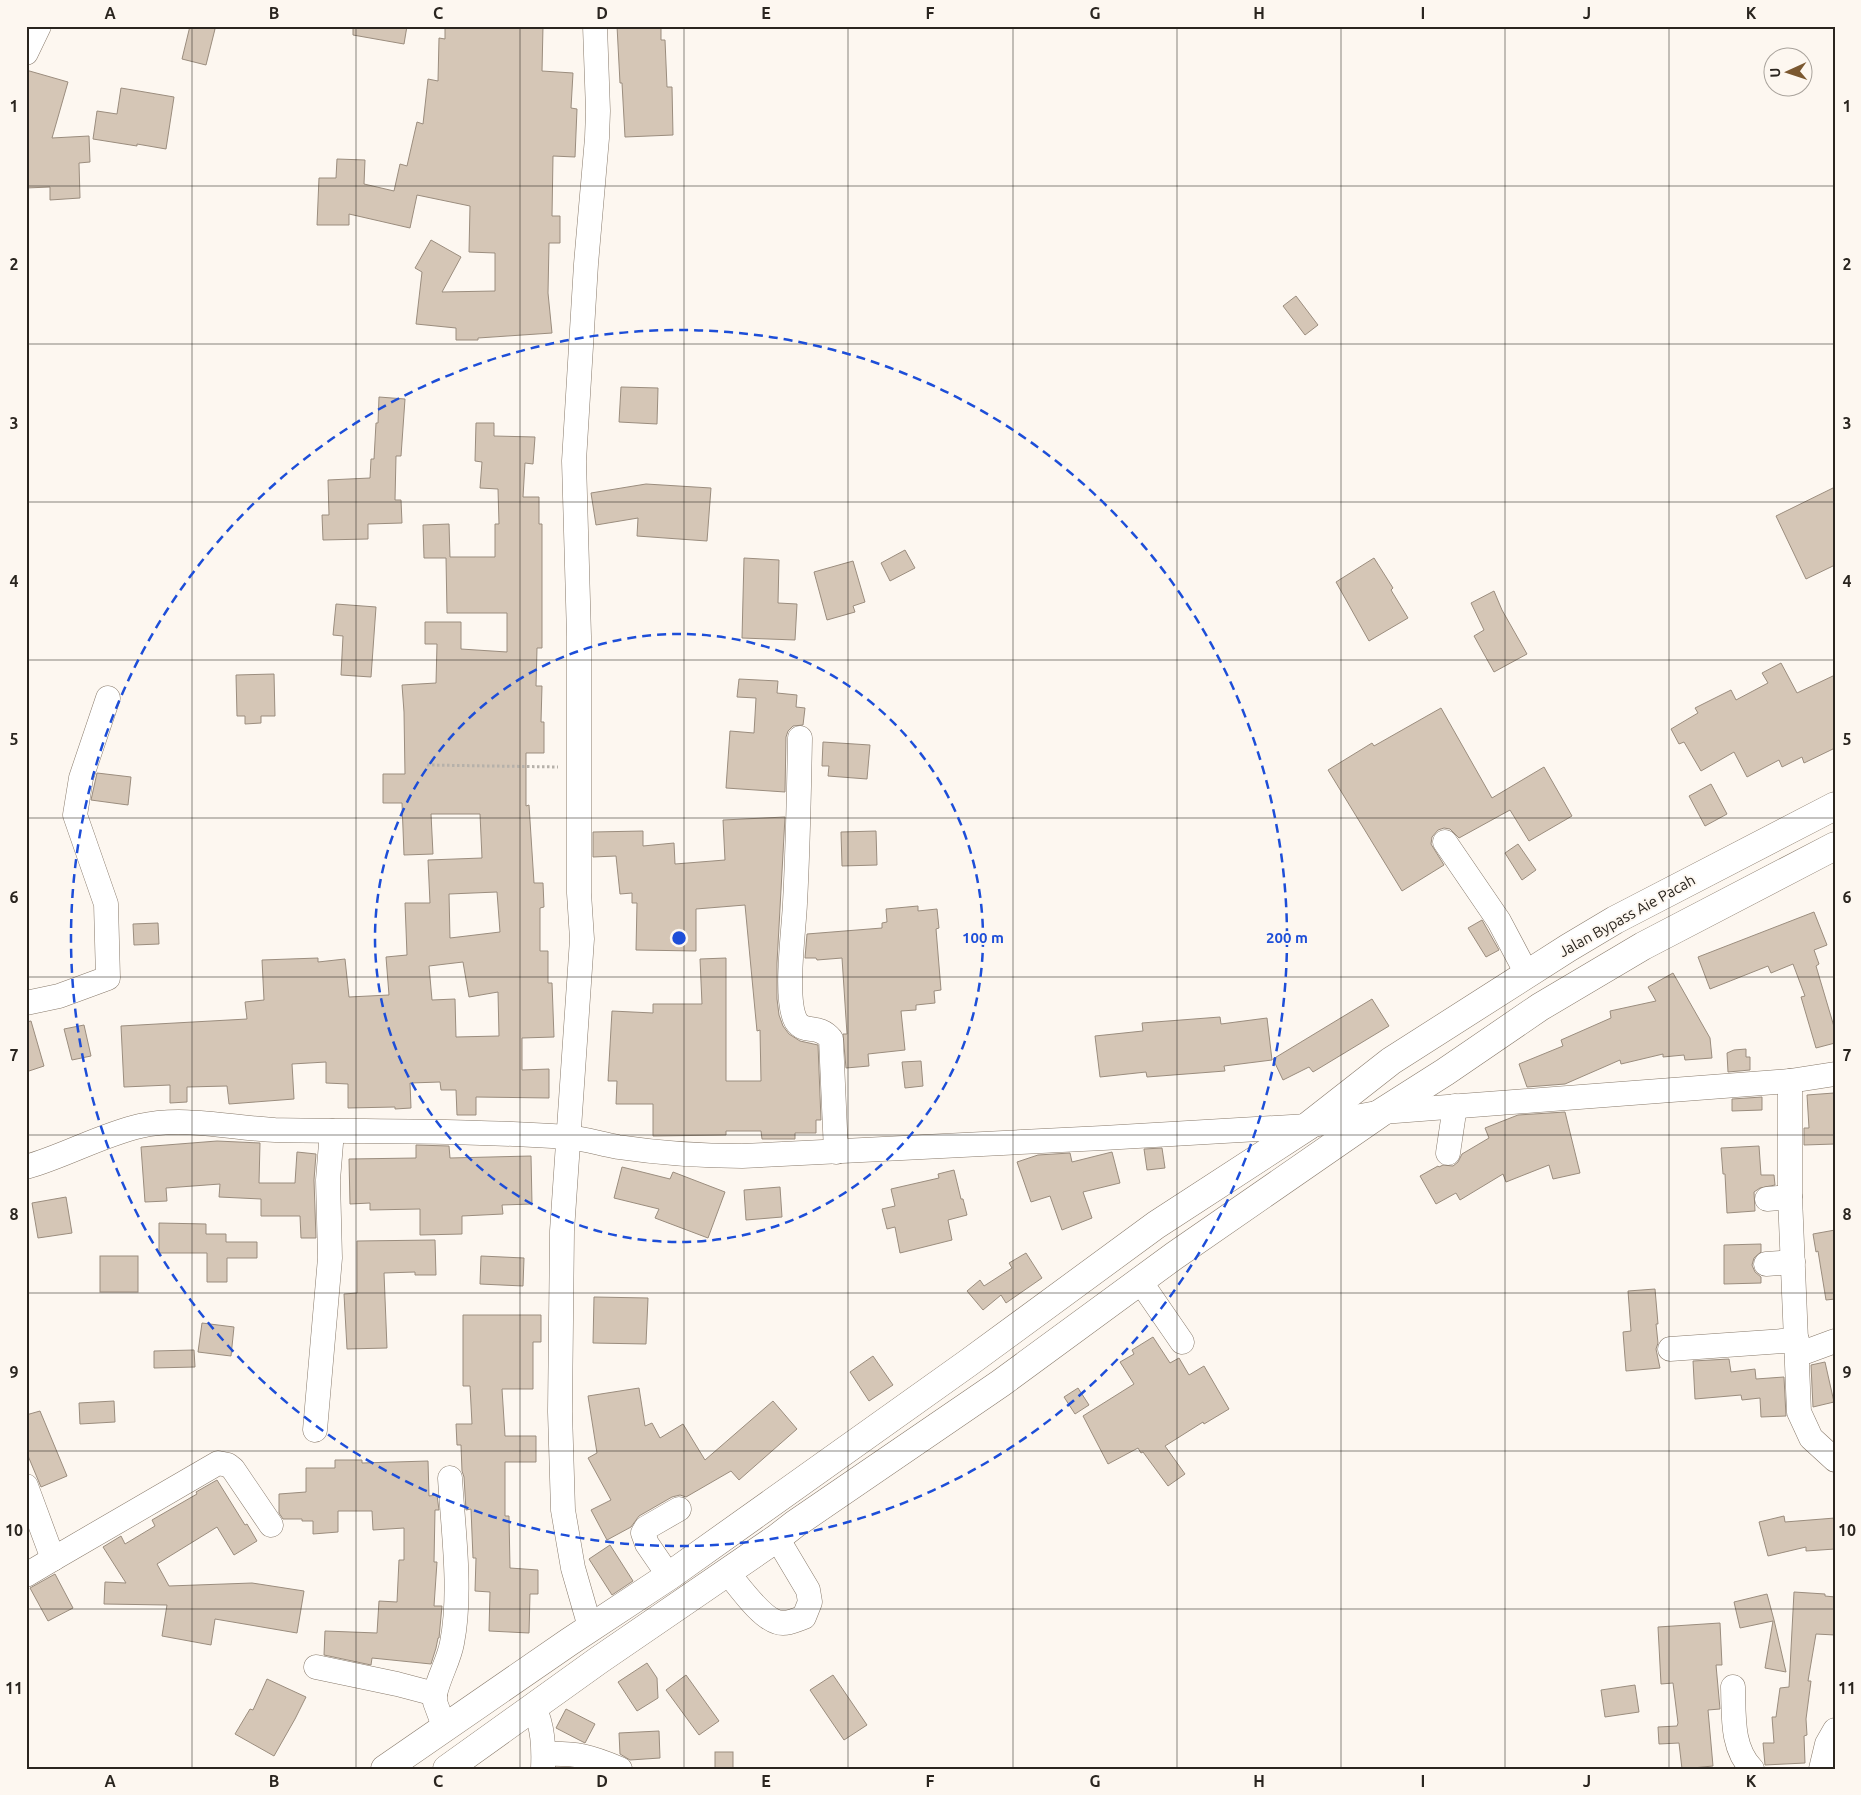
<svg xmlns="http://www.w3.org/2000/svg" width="1861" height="1795" font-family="Ubuntu,sans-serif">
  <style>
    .building { fill: #d5c6b6; stroke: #9b8d7e; fill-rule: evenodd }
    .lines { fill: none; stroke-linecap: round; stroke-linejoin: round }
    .minor-casing { stroke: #887a6b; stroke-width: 25 }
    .highway-casing { stroke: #887a6b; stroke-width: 29 }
    .path { stroke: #b6b1aa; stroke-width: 3; stroke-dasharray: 2.5 2.5; stroke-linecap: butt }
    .minor { stroke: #fff; stroke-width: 24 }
    .highway { stroke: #fff; stroke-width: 28 }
    .grid { fill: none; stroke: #2a251f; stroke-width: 1; stroke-opacity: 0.55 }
    .ring { fill: none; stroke: #1d4ed8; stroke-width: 2.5; stroke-dasharray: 9 6 }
    .labels { text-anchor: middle; stroke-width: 4; stroke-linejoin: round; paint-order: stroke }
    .street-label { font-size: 15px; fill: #2a251f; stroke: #fdf7f0 }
    .centre { fill: #1d4ed8; stroke: #fdf7f0; stroke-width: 2.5 }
    .ring-label { font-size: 15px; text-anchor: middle; font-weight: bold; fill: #1d4ed8; stroke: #fdf7f0; stroke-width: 4; stroke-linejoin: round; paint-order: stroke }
    .neatline { fill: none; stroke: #2a251f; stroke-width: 2 }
    .grid-label { font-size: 16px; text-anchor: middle; font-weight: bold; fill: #2a251f }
  </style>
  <rect width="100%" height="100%" fill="#fdf7f0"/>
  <!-- building -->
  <g class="building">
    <polygon points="190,26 206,26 215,29 206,65 182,59"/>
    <polygon points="353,26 407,26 404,44 353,35"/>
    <polygon points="445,26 543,26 542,71 573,73 571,108 577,109 575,157 553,156 552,216 560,216 560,243 549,243 548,293 552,333 478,338 478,340 456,340 456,328 416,324 422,272 415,268 431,240 461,257 442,292 495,291 495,253 469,252 470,206 417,195 410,228 349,214 349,225 317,225 319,178 336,178 337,159 365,160 364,184 394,191 400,164 407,166 417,122 423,124 428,79 438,81 439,38 445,39"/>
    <polygon points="617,26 661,26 661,40 665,40 667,87 672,87 673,135 625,137 622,83 620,83"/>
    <polygon points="26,70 68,82 52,138 89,136 90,162 79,163 80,198 50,200 50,187 26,188"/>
    <polygon points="121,88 174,97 166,149 137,144 137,146 93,139 97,111 117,114"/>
    <polygon points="1296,296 1318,325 1305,335 1283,306"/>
    <polygon points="621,387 658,388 657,424 619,422"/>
    <polygon points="379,397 405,399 401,456 396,456 395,500 401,500 402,523 368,524 368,539 323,540 322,515 329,515 328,480 370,478 371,459 374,459 376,423 378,423"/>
    <path d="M476 423H494V436L535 437 533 464 525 463 523 497H539V524H542V648H537L536 686H542L541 722H544V753H526V806L529 805 534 883H543L544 907 540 908V951H548V983H552L554 1037 522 1038V1070L549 1069V1098L476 1097V1115H457L456 1090H441L440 1082 410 1083 411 1108 395 1109V1107L348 1108V1084L326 1083V1062L292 1064 294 1099 229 1104 227 1086 187 1087V1102L170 1103V1085L124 1087 121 1026 247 1019 245 1002 264 1000 262 960 318 958V962L345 959 349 997 389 995 386 957 407 955 405 903H430L428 860 482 858 480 814H431L433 854 404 855 402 803H383V774H405L404 712 402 685 436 683 437 644H425V622H461V649L507 652V613H447L446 558H424L423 525 449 524 450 557H495V524H499L498 489 480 488 482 462 475 461ZM497 892 500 932 450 938 449 894ZM463 962 469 997 498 992 499 1036 456 1037 455 999 432 1000 429 966Z"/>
    <polygon points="646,484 711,488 707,541 637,536 638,518 596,525 591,493"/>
    <polygon points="1835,487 1835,565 1806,579 1776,516"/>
    <polygon points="905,550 915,568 890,581 881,563"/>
    <polygon points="744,558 779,560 778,603 797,604 795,640 742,638"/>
    <polygon points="1374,558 1393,588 1391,590 1408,618 1369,641 1336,582"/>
    <polygon points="853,561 865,602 853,606 855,612 827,620 814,572"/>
    <polygon points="1494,591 1502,610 1527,654 1494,672 1474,636 1484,630 1471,603"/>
    <polygon points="336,604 376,607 371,677 341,675 343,636 333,635"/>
    <polygon points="1781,663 1797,693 1835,675 1835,748 1804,763 1802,757 1782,767 1779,760 1747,777 1734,752 1701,771 1684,742 1679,744 1671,729 1698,713 1695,708 1731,690 1736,700 1768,683 1762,673"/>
    <polygon points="274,674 275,716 261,716 261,723 245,724 245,716 237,716 236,675"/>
    <polygon points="739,679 778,681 777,693 797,695 796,707 805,708 803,725 793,726 788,731 786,737 785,792 726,788 730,731 754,733 756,698 737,697"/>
    <polygon points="1441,708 1492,798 1544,767 1572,816 1529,841 1510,810 1459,838 1450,829 1444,828 1438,830 1432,837 1431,844 1444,865 1402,891 1328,770 1372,743 1374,746"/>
    <polygon points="823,742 870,745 867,779 828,776 829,766 822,766"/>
    <polygon points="97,773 131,777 128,805 91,800"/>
    <polygon points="1711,784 1727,814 1705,826 1689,796"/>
    <polygon points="785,817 777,963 777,999 779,1015 783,1026 789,1034 800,1041 818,1045 821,1120 816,1120 816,1133 795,1133 795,1139 762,1139 761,1131 726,1131 726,1135 653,1136 653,1104 616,1104 617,1081 608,1081 612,1011 653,1013 653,1004 702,1004 700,959 726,958 726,1081 761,1081 760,1030 757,1031 745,905 696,909 696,951 636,950 637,903 632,903 632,893 620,894 616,856 593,857 593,832 643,831 643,846 674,843 675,864 725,860 723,820"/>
    <polygon points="876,831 877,865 842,866 841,832"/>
    <polygon points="1518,844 1536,870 1522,880 1505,853"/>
    <polygon points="918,906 918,911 937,909 939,928 936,929 941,990 934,991 935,1003 916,1005 916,1010 901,1011 905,1050 868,1054 869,1066 846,1068 843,1034 847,1034 842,958 817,960 816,958 805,958 807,934 882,928 882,923 887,922 886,909"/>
    <polygon points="1814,912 1827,945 1814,950 1819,964 1816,966 1835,1030 1835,1043 1816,1048 1801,997 1805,996 1793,964 1771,973 1768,966 1710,989 1698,957"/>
    <polygon points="1482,920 1499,950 1486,957 1468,928"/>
    <polygon points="158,923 159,944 134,945 133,924"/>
    <polygon points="1673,973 1710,1038 1712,1058 1685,1060 1684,1055 1663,1057 1663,1054 1621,1064 1620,1060 1565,1084 1527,1087 1519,1064 1563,1046 1561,1040 1611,1018 1610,1011 1656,1001 1648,987"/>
    <polygon points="1372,999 1389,1026 1313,1072 1309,1067 1283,1080 1273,1059"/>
    <polygon points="1220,1017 1221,1024 1267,1018 1272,1060 1224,1066 1225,1071 1147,1077 1146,1072 1100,1077 1095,1036 1143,1031 1142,1023"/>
    <polygon points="31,1021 44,1066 26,1072 26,1022"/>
    <polygon points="84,1025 91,1056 72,1060 64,1029"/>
    <polygon points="1746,1049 1746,1057 1750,1057 1750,1070 1728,1072 1727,1053 1734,1050"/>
    <polygon points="921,1061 923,1086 905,1088 902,1062"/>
    <polygon points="1834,1093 1835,1144 1804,1145 1804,1128 1809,1128 1807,1095"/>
    <polygon points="1762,1097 1762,1110 1732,1111 1732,1099"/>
    <polygon points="1565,1112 1580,1173 1553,1179 1549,1165 1506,1182 1503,1174 1460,1200 1456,1193 1436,1204 1420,1176 1438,1166 1439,1167 1443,1165 1453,1166 1458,1162 1462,1154 1489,1138 1485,1128 1518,1115"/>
    <polygon points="217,1141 260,1143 259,1183 295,1183 297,1152 316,1154 314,1180 316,1238 301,1238 300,1216 261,1216 261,1199 219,1197 220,1184 166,1188 167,1201 145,1202 141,1147"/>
    <polygon points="416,1145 449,1146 450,1158 531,1156 532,1204 502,1205 503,1214 462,1216 462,1234 420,1235 420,1209 370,1210 370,1203 350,1204 349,1159 416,1158"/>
    <polygon points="1759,1146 1761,1175 1774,1175 1775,1185 1760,1188 1754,1192 1755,1211 1727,1213 1725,1174 1723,1174 1721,1148"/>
    <polygon points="1162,1148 1165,1168 1147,1170 1144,1149"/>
    <polygon points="1112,1152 1120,1183 1083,1192 1092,1218 1062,1230 1050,1196 1031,1202 1017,1162 1038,1155 1070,1153 1072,1162"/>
    <polygon points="622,1167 670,1179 673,1172 725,1192 708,1238 655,1218 659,1209 614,1198"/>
    <polygon points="954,1170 961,1199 963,1199 967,1215 948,1220 952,1240 900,1253 895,1227 887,1229 882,1209 895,1206 891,1189 939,1178 938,1174"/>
    <polygon points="780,1187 782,1217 746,1220 744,1190"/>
    <polygon points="66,1197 72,1233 38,1238 32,1203"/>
    <polygon points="159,1223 206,1224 206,1234 226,1234 226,1242 257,1242 257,1258 227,1258 227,1282 207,1282 207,1253 159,1253"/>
    <polygon points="1835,1230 1835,1299 1826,1300 1818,1251 1816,1252 1813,1234"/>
    <polygon points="435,1240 436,1275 415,1275 415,1272 384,1273 387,1348 347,1349 344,1294 357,1293 357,1241"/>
    <polygon points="1761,1244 1761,1252 1754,1258 1752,1265 1755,1272 1761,1277 1761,1283 1724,1284 1724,1245"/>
    <polygon points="1026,1253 1042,1278 1006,1303 1001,1295 983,1310 967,1291 980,1280 984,1286 1012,1268 1009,1263"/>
    <rect x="100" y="1256" width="38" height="36"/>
    <polygon points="481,1256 524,1258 523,1286 480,1284"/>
    <polygon points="1655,1289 1658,1324 1656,1324 1658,1343 1656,1349 1660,1368 1626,1371 1623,1332 1631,1331 1628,1291"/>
    <polygon points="594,1297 648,1298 646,1344 593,1343"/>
    <polygon points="463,1315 541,1315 541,1342 533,1342 533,1389 502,1389 505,1436 536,1436 536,1462 505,1462 505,1516 509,1516 510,1568 538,1570 538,1594 530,1594 529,1633 489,1631 490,1592 475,1591 476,1558 473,1558 471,1509 466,1510 464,1477 462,1471 461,1445 457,1445 456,1424 472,1424 470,1386 463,1386"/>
    <polygon points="202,1323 234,1327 231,1356 198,1352"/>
    <polygon points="1153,1337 1170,1363 1179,1358 1189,1375 1204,1366 1229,1409 1204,1424 1203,1422 1165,1446 1185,1474 1168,1486 1143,1452 1141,1453 1138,1448 1108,1464 1083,1416 1134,1384 1120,1362 1134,1354 1132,1350"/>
    <polygon points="194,1350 195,1367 154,1368 154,1351"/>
    <polygon points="873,1356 893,1385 869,1401 850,1372"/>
    <polygon points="1729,1359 1731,1372 1755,1369 1756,1379 1784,1377 1786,1416 1761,1417 1760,1398 1742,1400 1741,1395 1695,1399 1693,1361"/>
    <polygon points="1825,1362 1834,1402 1813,1407 1811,1365"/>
    <polygon points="639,1388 645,1426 652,1423 660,1438 683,1424 705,1460 773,1401 797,1429 739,1480 731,1471 686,1497 680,1495 672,1497 639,1516 631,1527 607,1540 591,1510 611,1500 588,1458 597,1453 588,1396"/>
    <polygon points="1078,1388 1089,1405 1075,1414 1064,1397"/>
    <polygon points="114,1401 115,1422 80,1424 79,1403"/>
    <polygon points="40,1411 67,1476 41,1487 26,1451 26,1415"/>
    <polygon points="335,1460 362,1460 362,1463 428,1461 429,1496 437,1495 439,1510 435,1510 434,1562 437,1562 434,1606 442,1606 439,1638 438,1638 436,1648 431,1664 372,1658 371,1665 324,1655 325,1631 377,1633 379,1601 397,1602 399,1560 404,1560 404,1528 373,1530 372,1511 338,1511 338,1532 313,1534 313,1521 302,1521 302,1519 283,1519 279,1513 279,1494 306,1492 306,1468 335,1468"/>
    <polygon points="217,1480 245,1525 247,1524 257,1541 234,1555 217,1527 157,1564 169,1586 252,1583 304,1591 297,1633 215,1619 211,1645 162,1636 167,1605 104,1604 105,1582 126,1583 103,1547 121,1536 125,1544 155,1526 152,1520 197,1494 196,1492"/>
    <polygon points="1784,1516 1785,1522 1835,1518 1835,1549 1806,1551 1806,1547 1768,1556 1759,1522"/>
    <polygon points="610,1545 633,1581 612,1595 589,1559"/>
    <polygon points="55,1574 73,1608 48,1621 30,1588"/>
    <polygon points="1794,1592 1825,1594 1825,1596 1835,1597 1835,1635 1816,1634 1808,1681 1811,1681 1806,1719 1807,1735 1804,1736 1805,1763 1765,1765 1763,1743 1774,1743 1772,1717 1776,1717 1780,1688 1789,1687"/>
    <polygon points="1767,1594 1774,1620 1786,1672 1765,1668 1773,1621 1740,1628 1734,1602"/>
    <polygon points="1720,1623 1722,1665 1716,1665 1720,1709 1708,1710 1713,1766 1682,1769 1679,1743 1659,1744 1658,1727 1677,1726 1678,1723 1673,1683 1661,1684 1658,1627"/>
    <polygon points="647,1663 657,1678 658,1698 637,1711 618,1682"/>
    <polygon points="686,1675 719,1721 699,1735 666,1690"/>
    <polygon points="833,1675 867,1725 844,1740 810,1690"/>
    <polygon points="267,1679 306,1697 295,1719 274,1756 235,1734 250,1709 253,1710"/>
    <polygon points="1635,1685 1639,1712 1605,1717 1601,1690"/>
    <polygon points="566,1709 595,1724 585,1743 556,1728"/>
    <polygon points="659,1731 660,1758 630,1760 620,1754 619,1733"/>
    <rect x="715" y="1752" width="18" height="17"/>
  </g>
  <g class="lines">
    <!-- minor casing -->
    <g class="minor-casing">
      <g id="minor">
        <polyline points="26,53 39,26"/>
        <path d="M800 738C799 793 798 848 795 903 794 930 784 999 796 1021 805 1035 818 1023 831 1039L836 1152"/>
        <polyline points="1445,842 1499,921 1527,974"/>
        <polyline points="26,1003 59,996 108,978 106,904 75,815 81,778 108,698"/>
        <polyline points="1790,1081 1790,1197 1799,1412 1811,1438 1835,1460"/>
        <polyline points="1448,1153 1455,1106"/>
        <path d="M26 1167C65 1156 101 1135 140 1126 184 1116 231 1128 275 1130 372 1132 469 1130 566 1137 583 1138 601 1144 618 1147 659 1153 700 1156 742 1156L1103 1138 1308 1126 1382 1112 1790 1081 1835 1074"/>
        <polyline points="1767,1199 1790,1197"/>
        <polyline points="1766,1264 1793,1262"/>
        <polyline points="1140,1281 1182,1342"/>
        <polyline points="1670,1349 1797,1340"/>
        <polyline points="1797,1355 1835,1341"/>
        <polyline points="315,1430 330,1258 328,1180 332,1131"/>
        <polyline points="26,1486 53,1559 218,1463 228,1465 233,1469 271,1525"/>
        <path d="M727 1572C739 1586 760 1617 777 1622 786 1625 796 1620 804 1617L810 1602 808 1590 777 1538"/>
        <polyline points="26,1575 53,1559"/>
        <polyline points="669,1576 647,1544 643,1533 646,1528 679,1509"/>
        <polyline points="590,1627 573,1568 563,1510 560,1412 562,1231 582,939 579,893 579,636 574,461 586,264 597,138 598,111 595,26"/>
        <polyline points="316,1667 397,1684 435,1694"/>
        <path d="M1733 1687C1734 1715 1731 1748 1752 1769"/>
        <path d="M534 1707C543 1727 544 1747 543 1769"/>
        <path d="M445 1729 435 1702V1694C439 1676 449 1660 452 1643 462 1592 453 1529 450 1478"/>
        <path d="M544 1754C577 1753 589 1756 620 1769"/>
        <polyline points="1821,1769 1827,1744 1835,1730"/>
      </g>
    </g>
    <!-- highway casing -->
    <g class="highway-casing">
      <g id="highway">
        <polyline points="385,1769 569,1642 669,1576 968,1363 1156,1225 1308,1126 1391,1061 1568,948 1615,920 1835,806"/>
        <polyline points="447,1769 599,1660 777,1538 795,1524 1001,1383 1174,1256 1382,1112 1445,1072 1540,1007 1643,946 1835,846"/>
      </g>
    </g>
    <!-- path -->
    <polyline class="path" points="427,765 558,767"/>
    <!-- minor -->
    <use href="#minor" class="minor"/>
    <!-- highway -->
    <use href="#highway" class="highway"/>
  </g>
  <!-- grid -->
  <path class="grid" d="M192 26V1769M356 26V1769M520 26V1769M684 26V1769M848 26V1769M1013 26V1769M1177 26V1769M1341 26V1769M1505 26V1769M1669 26V1769M26 186H1835M26 344H1835M26 502H1835M26 660H1835M26 818H1835M26 977H1835M26 1135H1835M26 1293H1835M26 1451H1835M26 1609H1835"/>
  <!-- distance rings -->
  <g class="ring">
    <circle cx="679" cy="938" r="304"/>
    <circle cx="679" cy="938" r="608"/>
  </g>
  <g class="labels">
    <!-- street labels -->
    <g class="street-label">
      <text transform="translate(1627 916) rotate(-29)" y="5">Jalan Bypass Aie Pacah</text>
    </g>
  </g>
  <circle cx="679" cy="938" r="8" class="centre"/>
  <g class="ring-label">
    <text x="983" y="943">100 m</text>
    <text x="1287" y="943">200 m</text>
  </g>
  <!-- border -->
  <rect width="1861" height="1795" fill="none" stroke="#fdf7f0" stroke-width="55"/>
  <!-- north arrow -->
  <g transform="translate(1788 72) rotate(267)"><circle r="24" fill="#fdf7f0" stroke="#a9a39c"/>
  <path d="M0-4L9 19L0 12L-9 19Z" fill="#7b5830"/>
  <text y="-8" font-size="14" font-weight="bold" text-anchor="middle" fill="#2a251f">U</text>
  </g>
  <rect x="28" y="28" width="1806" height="1740" class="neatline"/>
  <g class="grid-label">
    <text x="110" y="19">A</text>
    <text x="274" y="19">B</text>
    <text x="438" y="19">C</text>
    <text x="602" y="19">D</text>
    <text x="766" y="19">E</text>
    <text x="930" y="19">F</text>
    <text x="1095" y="19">G</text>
    <text x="1259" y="19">H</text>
    <text x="1423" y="19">I</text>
    <text x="1587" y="19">J</text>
    <text x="1751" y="19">K</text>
    <text x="14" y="112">1</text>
    <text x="1847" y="112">1</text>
    <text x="14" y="270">2</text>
    <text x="1847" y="270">2</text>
    <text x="14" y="429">3</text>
    <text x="1847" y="429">3</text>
    <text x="14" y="587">4</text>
    <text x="1847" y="587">4</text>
    <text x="14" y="745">5</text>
    <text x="1847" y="745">5</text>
    <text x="14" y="903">6</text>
    <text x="1847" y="903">6</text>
    <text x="14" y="1061">7</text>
    <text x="1847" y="1061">7</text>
    <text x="14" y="1220">8</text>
    <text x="1847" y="1220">8</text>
    <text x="14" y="1378">9</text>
    <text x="1847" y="1378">9</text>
    <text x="14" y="1536">10</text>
    <text x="1847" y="1536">10</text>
    <text x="14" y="1694">11</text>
    <text x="1847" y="1694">11</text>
    <text x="110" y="1787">A</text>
    <text x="274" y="1787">B</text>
    <text x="438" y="1787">C</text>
    <text x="602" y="1787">D</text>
    <text x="766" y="1787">E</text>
    <text x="930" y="1787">F</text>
    <text x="1095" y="1787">G</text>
    <text x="1259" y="1787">H</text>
    <text x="1423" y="1787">I</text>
    <text x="1587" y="1787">J</text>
    <text x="1751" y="1787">K</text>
  </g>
</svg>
